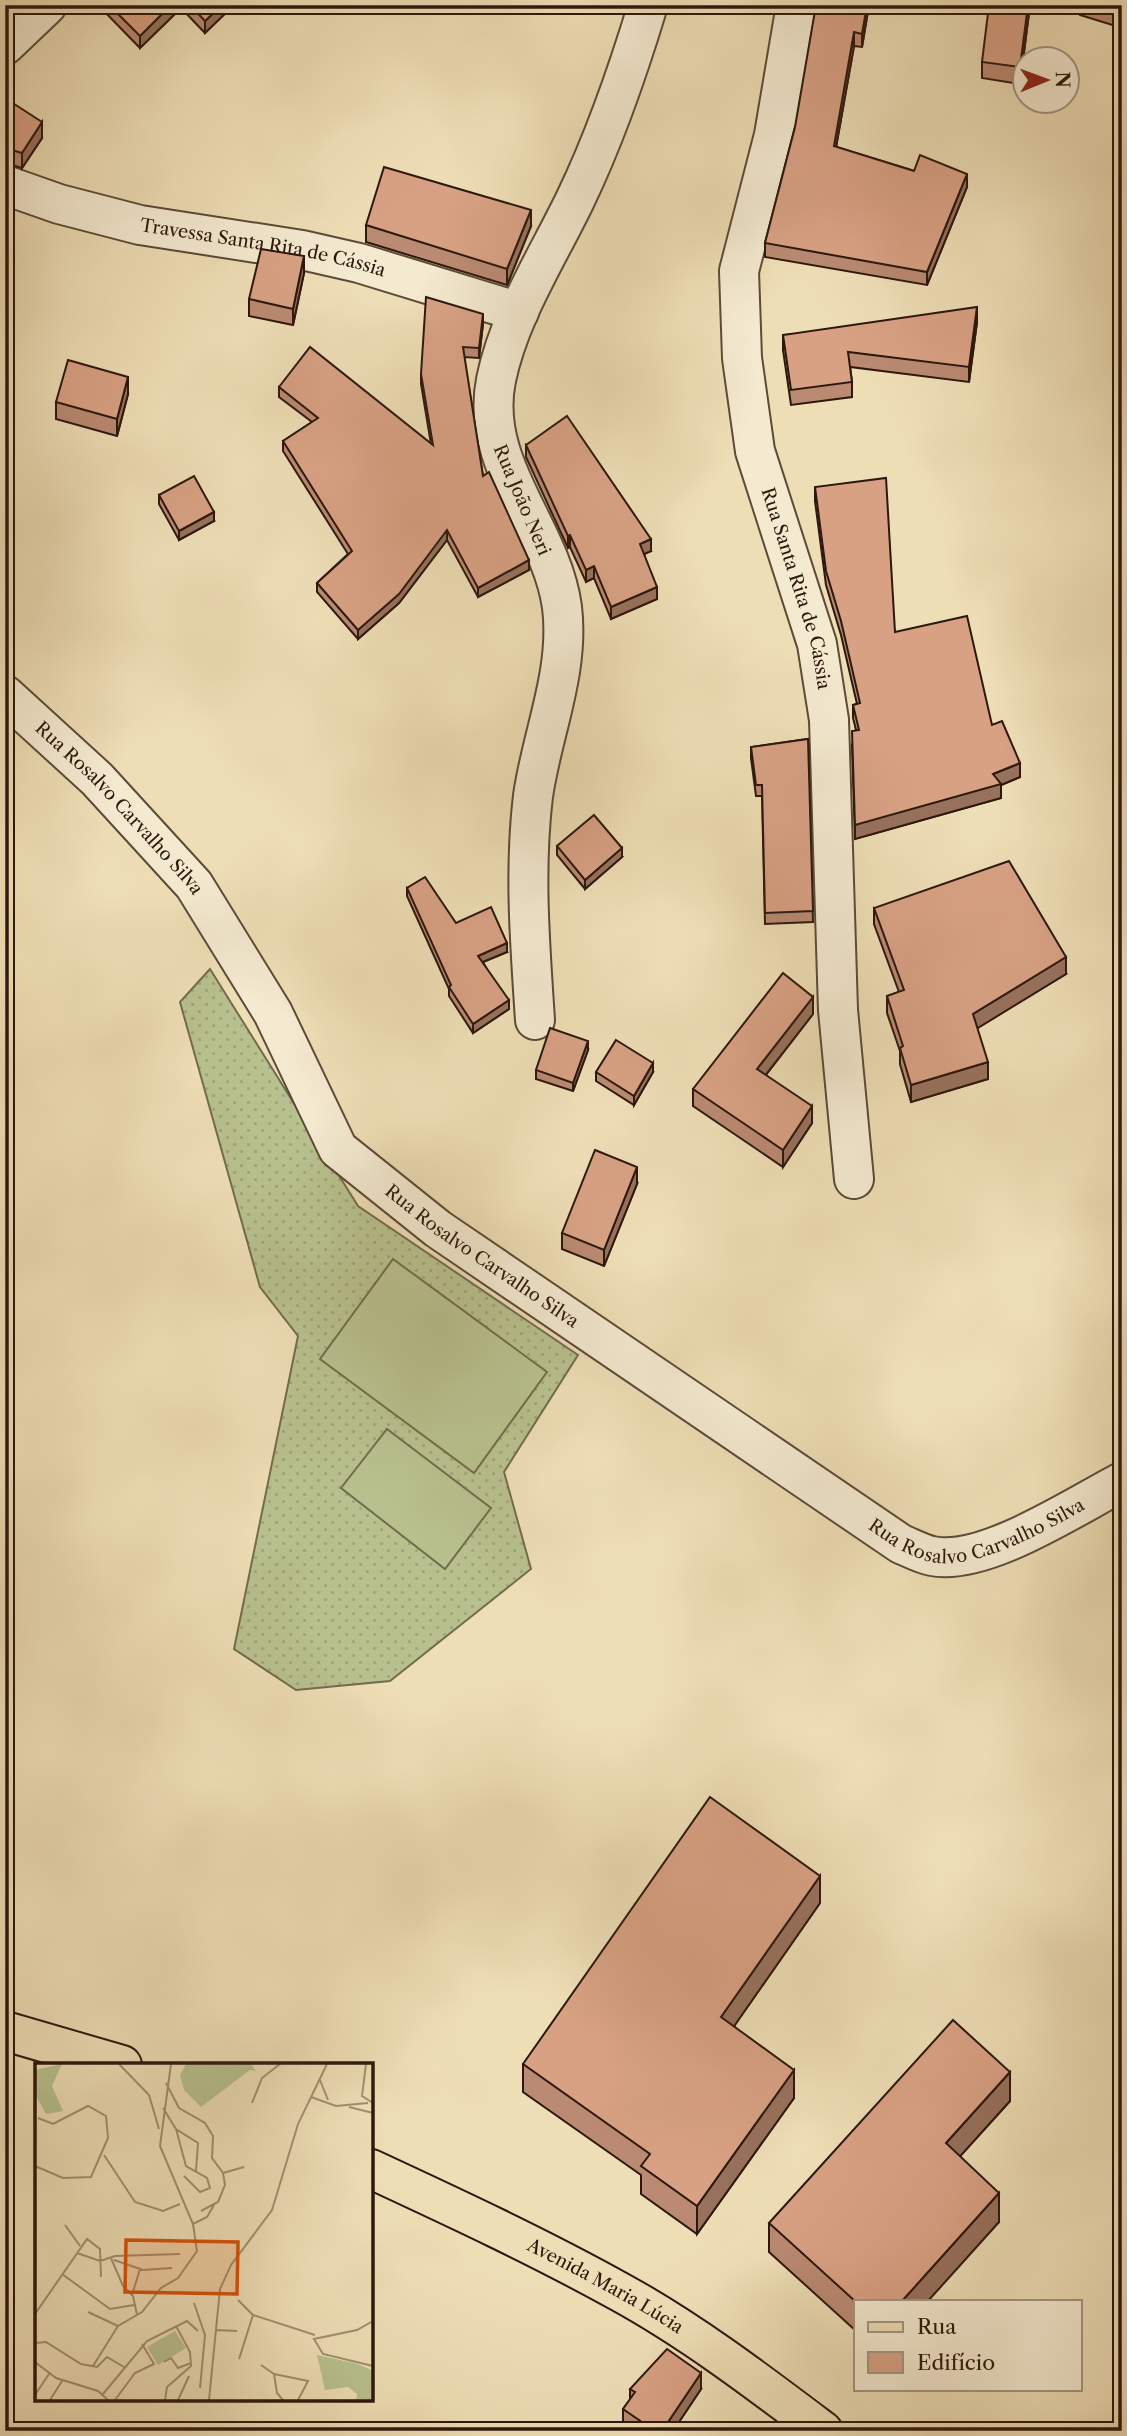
<svg xmlns="http://www.w3.org/2000/svg" width="1127" height="2436" font-family="'Libre Caslon Text',serif">
  <style>
    .grass { fill: url(#grass-dots); stroke: #726c4e; stroke-width: 2 }
    .garden { fill: #b8c18e; stroke: #726c4e; stroke-width: 2 }
    .lines { fill: none; stroke-linecap: round; stroke-linejoin: round }
    .minor-casing { stroke: #5d4a37; stroke-width: 42 }
    .major-casing { stroke: #2d180d; stroke-width: 42 }
    .minor { stroke: #f4ead0; stroke-width: 38 }
    .major { stroke: #eedeb6; stroke-width: 38 }
    .wall { fill: #ba8a72; stroke: #2d180d; stroke-width: 2 }
    .shaded-wall { fill: #97715c; stroke: #2d180d; stroke-width: 2 }
    .building { fill: #d8a184; stroke: #2d180d; stroke-width: 2 }
    .labels { text-anchor: middle; stroke-width: 5; stroke-linejoin: round; paint-order: stroke }
    .street-label { font-size: 18px; fill: #2d180d; stroke: #f4ead0 }
    .inset-road { fill: none; stroke: #a18f72; stroke-width: 2 }
    .view { fill: #d5520c; fill-opacity: 0.15; stroke: #d5520c; stroke-width: 3.5 }
    .inset-edge { fill: none; stroke: #2d180d; stroke-width: 3.5 }
  </style>
  <defs>
    <pattern id="grass-dots" width="8" height="8" patternUnits="userSpaceOnUse" patternTransform="scale(1.75)"><rect width="8" height="8" fill="#b8c18e"/><path d="M2 2h.1M6 6h.1" fill="none" stroke="#9ea579" stroke-width="1.8" stroke-linecap="round"/></pattern>
  </defs>
  <rect width="100%" height="100%" fill="#eedeb6"/>
  <filter id="stains"><feTurbulence type="fractalNoise" baseFrequency=".00286" numOctaves="4"/><feColorMatrix values="0 0 0 0 .2 0 0 0 0 .09 0 0 0 0 .02 0 0 0 .5 -.17"/></filter>
  <radialGradient id="worn" r=".72"><stop offset=".6" stop-color="#630" stop-opacity="0"/><stop offset="1" stop-color="#630" stop-opacity=".3"/></radialGradient>
  <!-- grass -->
  <polygon class="grass" points="210,969 358,1206 578,1355 504,1472 531,1569 390,1681 296,1690 234,1649 298,1336 260,1287 180,1002"/>
  <!-- garden -->
  <g class="garden">
    <polygon points="393,1259 547,1372 474,1473 320,1359"/>
    <polygon points="387,1429 491,1508 445,1569 341,1488"/>
  </g>
  <g class="lines">
    <!-- minor casing -->
    <g class="minor-casing">
      <g id="minor">
        <path id="s1" d="M796 5 774 135 739 271 742 358 755 451 817 644 829 720 838 1010 854 1179"/>
        <polyline points="5,45 47,5"/>
        <path id="s2" d="M5 185 59 204 140 225 302 250 359 263 519 312"/>
        <path id="s3" d="M5 695 97 779 194 885 273 1013 338 1149 438 1229 901 1544C911 1548 922 1554 932 1556 984 1567 1075 1506 1122 1482"/>
        <path d="M535 1020C530 944 524 871 533 796 542 733 570 672 562 607 551 527 479 465 496 380 509 316 547 258 575 200 605 138 628 71 648 5"/>
      </g>
    </g>
    <!-- major casing -->
    <g class="major-casing">
      <g id="major">
        <polyline points="5,2031 122,2065"/>
        <path id="s4" d="M371 2169C455 2208 539 2247 620 2292 691 2331 758 2382 823 2431"/>
      </g>
    </g>
    <!-- minor -->
    <use href="#minor" class="minor"/>
    <!-- major -->
    <use href="#major" class="major"/>
  </g>
  <!-- wall -->
  <g class="wall">
    <polygon points="98,5 234,5 205,33 181,8 140,48"/>
    <polygon points="869,5 862,47 854,46 836,147 967,187 927,285 765,257 765,243 795,127"/>
    <polygon points="1030,5 1020,84 982,78 982,62"/>
    <polygon points="1080,5 1122,5 1122,28 1080,15"/>
    <polygon points="5,98 42,138 22,168 5,163"/>
    <polygon points="366,225 531,226 507,285 366,242"/>
    <polygon points="304,273 293,325 249,316 249,299"/>
    <polygon points="977,322 969,382 850,367 852,382 852,397 791,405 783,350 783,335"/>
    <polygon points="483,324 479,358 464,357 483,476 529,570 478,597 447,540 399,603 358,639 317,592 317,583 348,554 283,451 283,441 312,422 279,397 279,387 431,444 421,384 421,374"/>
    <polygon points="128,394 117,436 56,419 56,402"/>
    <polygon points="526,445 651,551 644,554 657,599 611,619 594,578 586,582 570,547 568,548 526,457"/>
    <polygon points="815,487 895,632 992,725 1020,777 1001,785 1001,798 855,839 852,745 856,730 853,718 853,705 857,704 841,635 826,585 815,501"/>
    <polygon points="159,495 214,521 179,540 159,504"/>
    <polygon points="808,739 813,922 765,924 762,796 756,796 751,758 751,747"/>
    <polygon points="557,846 622,857 585,889 557,855"/>
    <polygon points="407,888 456,923 507,952 483,962 509,1009 473,1033 449,996 449,989 407,896"/>
    <polygon points="874,908 1066,974 977,1028 988,1079 911,1102 900,1064 900,1051 887,1013 887,996 899,992 874,924"/>
    <polygon points="813,1014 766,1075 812,1123 783,1167 693,1106 693,1089"/>
    <polygon points="588,1050 573,1091 536,1079 536,1070"/>
    <polygon points="596,1072 653,1072 634,1105 596,1081"/>
    <polygon points="637,1184 604,1266 562,1249 562,1233"/>
    <polygon points="820,1903 734,2026 794,2098 697,2234 641,2194 641,2175 523,2092 523,2064"/>
    <polygon points="1010,2101 960,2156 999,2222 856,2301 856,2331 769,2252 769,2223"/>
    <polygon points="630,2389 701,2389 673,2431 631,2431 623,2426 623,2409 630,2400"/>
  </g>
  <!-- shaded-wall -->
  <g class="shaded-wall">
    <polygon points="171,5 181,5 181,8 140,48 140,36"/>
    <polygon points="222,5 234,5 205,33 205,21"/>
    <polygon points="867,5 869,5 862,47 862,34"/>
    <polygon points="1028,5 1030,5 1020,84 1020,67"/>
    <polygon points="854,32 854,46 834,159 834,146"/>
    <polygon points="42,122 42,138 22,168 22,153"/>
    <polygon points="967,174 967,187 927,285 927,272"/>
    <polygon points="531,210 531,226 507,285 507,269"/>
    <polygon points="304,256 304,273 293,325 293,309"/>
    <polygon points="977,307 977,322 969,382 969,367"/>
    <polygon points="483,314 483,324 479,358 479,348"/>
    <polygon points="128,377 128,394 117,436 117,419"/>
    <polygon points="214,512 214,521 179,540 179,531"/>
    <polygon points="447,530 447,540 399,603 358,639 358,630"/>
    <polygon points="570,535 570,547 568,548 568,536"/>
    <polygon points="651,539 651,551 640,556 640,544"/>
    <polygon points="529,560 529,570 478,597 478,588"/>
    <polygon points="594,566 594,578 586,582 586,570"/>
    <polygon points="657,587 657,599 611,619 611,607"/>
    <polygon points="8,746 8,762 5,765 5,749"/>
    <polygon points="1020,763 1020,777 1001,785 1001,798 855,839 855,825 993,774"/>
    <polygon points="622,848 622,857 585,889 585,880"/>
    <polygon points="507,943 507,952 478,964 478,956"/>
    <polygon points="1066,957 1066,974 973,1031 973,1014"/>
    <polygon points="813,997 813,1014 757,1086 757,1069"/>
    <polygon points="509,1000 509,1009 473,1033 473,1024"/>
    <polygon points="588,1041 588,1050 573,1091 573,1083"/>
    <polygon points="988,1062 988,1079 911,1102 911,1085"/>
    <polygon points="653,1063 653,1072 634,1105 634,1096"/>
    <polygon points="812,1106 812,1123 783,1167 783,1150"/>
    <polygon points="637,1167 637,1184 604,1266 604,1250"/>
    <polygon points="820,1876 820,1903 721,2045 721,2017"/>
    <polygon points="794,2070 794,2098 697,2234 697,2206"/>
    <polygon points="1010,2072 1010,2101 946,2172 946,2143"/>
    <polygon points="999,2193 999,2222 928,2301 902,2301"/>
    <polygon points="701,2373 701,2389 673,2431 662,2431"/>
  </g>
  <!-- building -->
  <g class="building">
    <polygon points="109,5 171,5 140,36"/>
    <polygon points="190,5 222,5 205,21"/>
    <polygon points="816,5 867,5 862,34 854,32 834,146 914,171 920,155 967,174 927,272 765,243 795,127"/>
    <polygon points="989,5 1028,5 1020,67 982,62"/>
    <polygon points="1102,5 1122,5 1122,11"/>
    <polygon points="5,98 42,122 22,153 5,148"/>
    <polygon points="384,167 531,210 507,269 366,225"/>
    <polygon points="261,249 304,256 293,309 249,299"/>
    <polygon points="426,297 483,314 479,348 463,347 483,476 489,472 529,560 478,588 447,530 399,594 358,630 317,583 352,551 283,441 318,418 279,387 310,347 433,445 421,374"/>
    <polygon points="977,307 969,367 848,352 852,382 791,390 783,335"/>
    <polygon points="68,360 128,377 117,419 56,402"/>
    <polygon points="567,416 651,539 640,544 657,587 611,607 594,566 586,570 570,535 568,536 526,445"/>
    <polygon points="194,476 214,512 179,531 159,495"/>
    <polygon points="886,478 895,632 967,616 992,725 1002,721 1020,763 993,774 1001,784 855,825 852,731 859,730 853,705 860,703 841,621 826,571 815,487"/>
    <polygon points="808,739 813,911 765,913 762,785 756,785 751,747"/>
    <polygon points="594,815 622,848 585,880 557,846"/>
    <polygon points="1009,861 1066,957 973,1014 988,1062 911,1085 900,1048 903,1046 887,996 904,990 874,908"/>
    <polygon points="425,877 456,923 491,907 507,943 478,956 509,1000 473,1024 449,987 451,985 407,888"/>
    <polygon points="783,973 813,997 757,1069 812,1106 783,1150 693,1089"/>
    <polygon points="550,1028 588,1041 573,1083 536,1070"/>
    <polygon points="616,1040 653,1063 634,1096 596,1072"/>
    <polygon points="595,1150 637,1167 604,1250 562,1233"/>
    <polygon points="710,1797 820,1876 721,2017 794,2070 697,2206 641,2166 650,2154 523,2064"/>
    <polygon points="953,2020 1010,2072 946,2143 999,2193 902,2301 856,2302 769,2223"/>
    <polygon points="667,2349 701,2373 662,2431 655,2431 623,2409 635,2392 630,2389"/>
  </g>
  <g class="labels">
    <!-- street labels -->
    <g class="street-label">
      <text dy="6" stroke="none"><textPath href="#s2" startOffset="266">Travessa Santa Rita de Cássia</textPath></text>
      <text transform="translate(522 500) rotate(67)" y="6">Rua João Neri</text>
      <text dy="6" stroke="none"><textPath href="#s1" startOffset="597">Rua Santa Rita de Cássia</textPath></text>
      <text dy="6" stroke="none"><textPath href="#s3" startOffset="161">Rua Rosalvo Carvalho Silva</textPath></text>
      <text dy="6" stroke="none"><textPath href="#s3" startOffset="749">Rua Rosalvo Carvalho Silva</textPath></text>
      <text dy="6" stroke="none"><textPath href="#s3" startOffset="1337">Rua Rosalvo Carvalho Silva</textPath></text>
      <text dy="6" stroke="none"><textPath href="#s4" startOffset="262">Avenida Maria Lúcia</textPath></text>
    </g>
  </g>
  <!-- overview -->
  <g transform="translate(35 2063)">
    <rect width="338" height="338" fill="#eedeb6"/>
    <path d="M27 1 17 23 28 48 11 51 0 31V7Z" fill="#b8c18e"/>
    <path d="M151 1H216L221 8 215 7 166 44 149 27 145 12ZM282 292 323 301 338 308V337H321L322 331 313 324 290 327Z" fill="#b8c18e"/>
    <path d="M140 268 151 285 123 302 112 284Z" fill="#b8c18e"/>
    <path class="inset-road" d="M84 1 114 32 124 66M331 1 327 33 338 40M285 17 293 37M131 20 144 45 170 60 178 73 177 95 188 110 190 122 183 139 166 148M276 34 301 43 333 40M217 40 227 15 245 1M314 44 338 50M128 45 141 66 163 80 161 108M141 66 151 103 172 115 175 125 165 129 149 113M69 92 100 139 128 148 145 141M0 103 28 115 56 114 73 75 71 53 53 43 18 61 3 55M188 110 209 104M158 161 172 154 179 142M30 162 45 183M42 190 65 198 80 193 145 191M76 195 88 223 98 233 102 252M79 197 108 207 137 205M27 211 75 246 99 242M97 232 105 206M203 237 218 252 280 272M159 240 170 272 165 325M53 249 83 263M0 251 52 176 65 186 66 214M338 258 322 267 279 276 288 291 338 303M180 267 202 268M0 280 11 279 46 301 62 304 72 294 89 304M204 296 218 252M0 299 21 315 63 328 73 337M129 299 136 295 143 305 156 300M226 302 239 311 242 330 248 337M58 303 83 263 107 249 126 225 143 215 162 188 158 161 125 83 136 1M239 311 273 318 263 337M68 331 112 278 152 258 163 268M0 332 14 311M15 337 27 318M80 337 100 310 119 301 107 281M130 337 132 324 156 303 155 289 141 263M143 337 154 313M174 337 185 226 196 202 237 147 263 61 292 1"/>
    <path class="view" d="M91 177 203 179 202 231 90 229Z"/>
    <rect width="338" height="338" class="inset-edge"/>
  </g>
  <!-- margin -->
  <rect width="1127" height="2436" fill="none" stroke="#eedeb6" stroke-width="28"/>
  <rect x="7" y="7" width="1113" height="2422" fill="none" stroke="#2d180d" stroke-width="3.5"/>
  <rect x="14" y="14" width="1099" height="2408" fill="none" stroke="#2d180d" stroke-width="2"/>
  <!-- legend -->
  <rect x="854" y="2300" width="228" height="91" fill="#f4ead0" stroke="#a49682" stroke-width="2"/>
  <rect x="868" y="2322" width="35" height="10" fill="#eedeb6" stroke="#a49682" stroke-width="2"/>
  <text x="917" y="2334" font-size="21" fill="#2d180d">Rua</text>
  <rect x="868" y="2352" width="35" height="21" fill="#d8a184" stroke="#a49682" stroke-width="2"/>
  <text x="917" y="2370" font-size="21" fill="#2d180d">Edifício</text>
  <!-- north arrow -->
  <g transform="translate(1046 80) rotate(89)"><circle r="33" fill="#f4ead0" stroke="#a49682" stroke-width="2"/>
  <path d="M0-5L12 26L0 18L-12 26Z" fill="#8f2418"/>
  <text y="-10" font-size="19" font-weight="bold" text-anchor="middle" fill="#2d180d">N</text>
  </g>
  <rect width="100%" height="100%" filter="url(#stains)"/>
  <rect width="100%" height="100%" fill="url(#worn)"/>
</svg>
